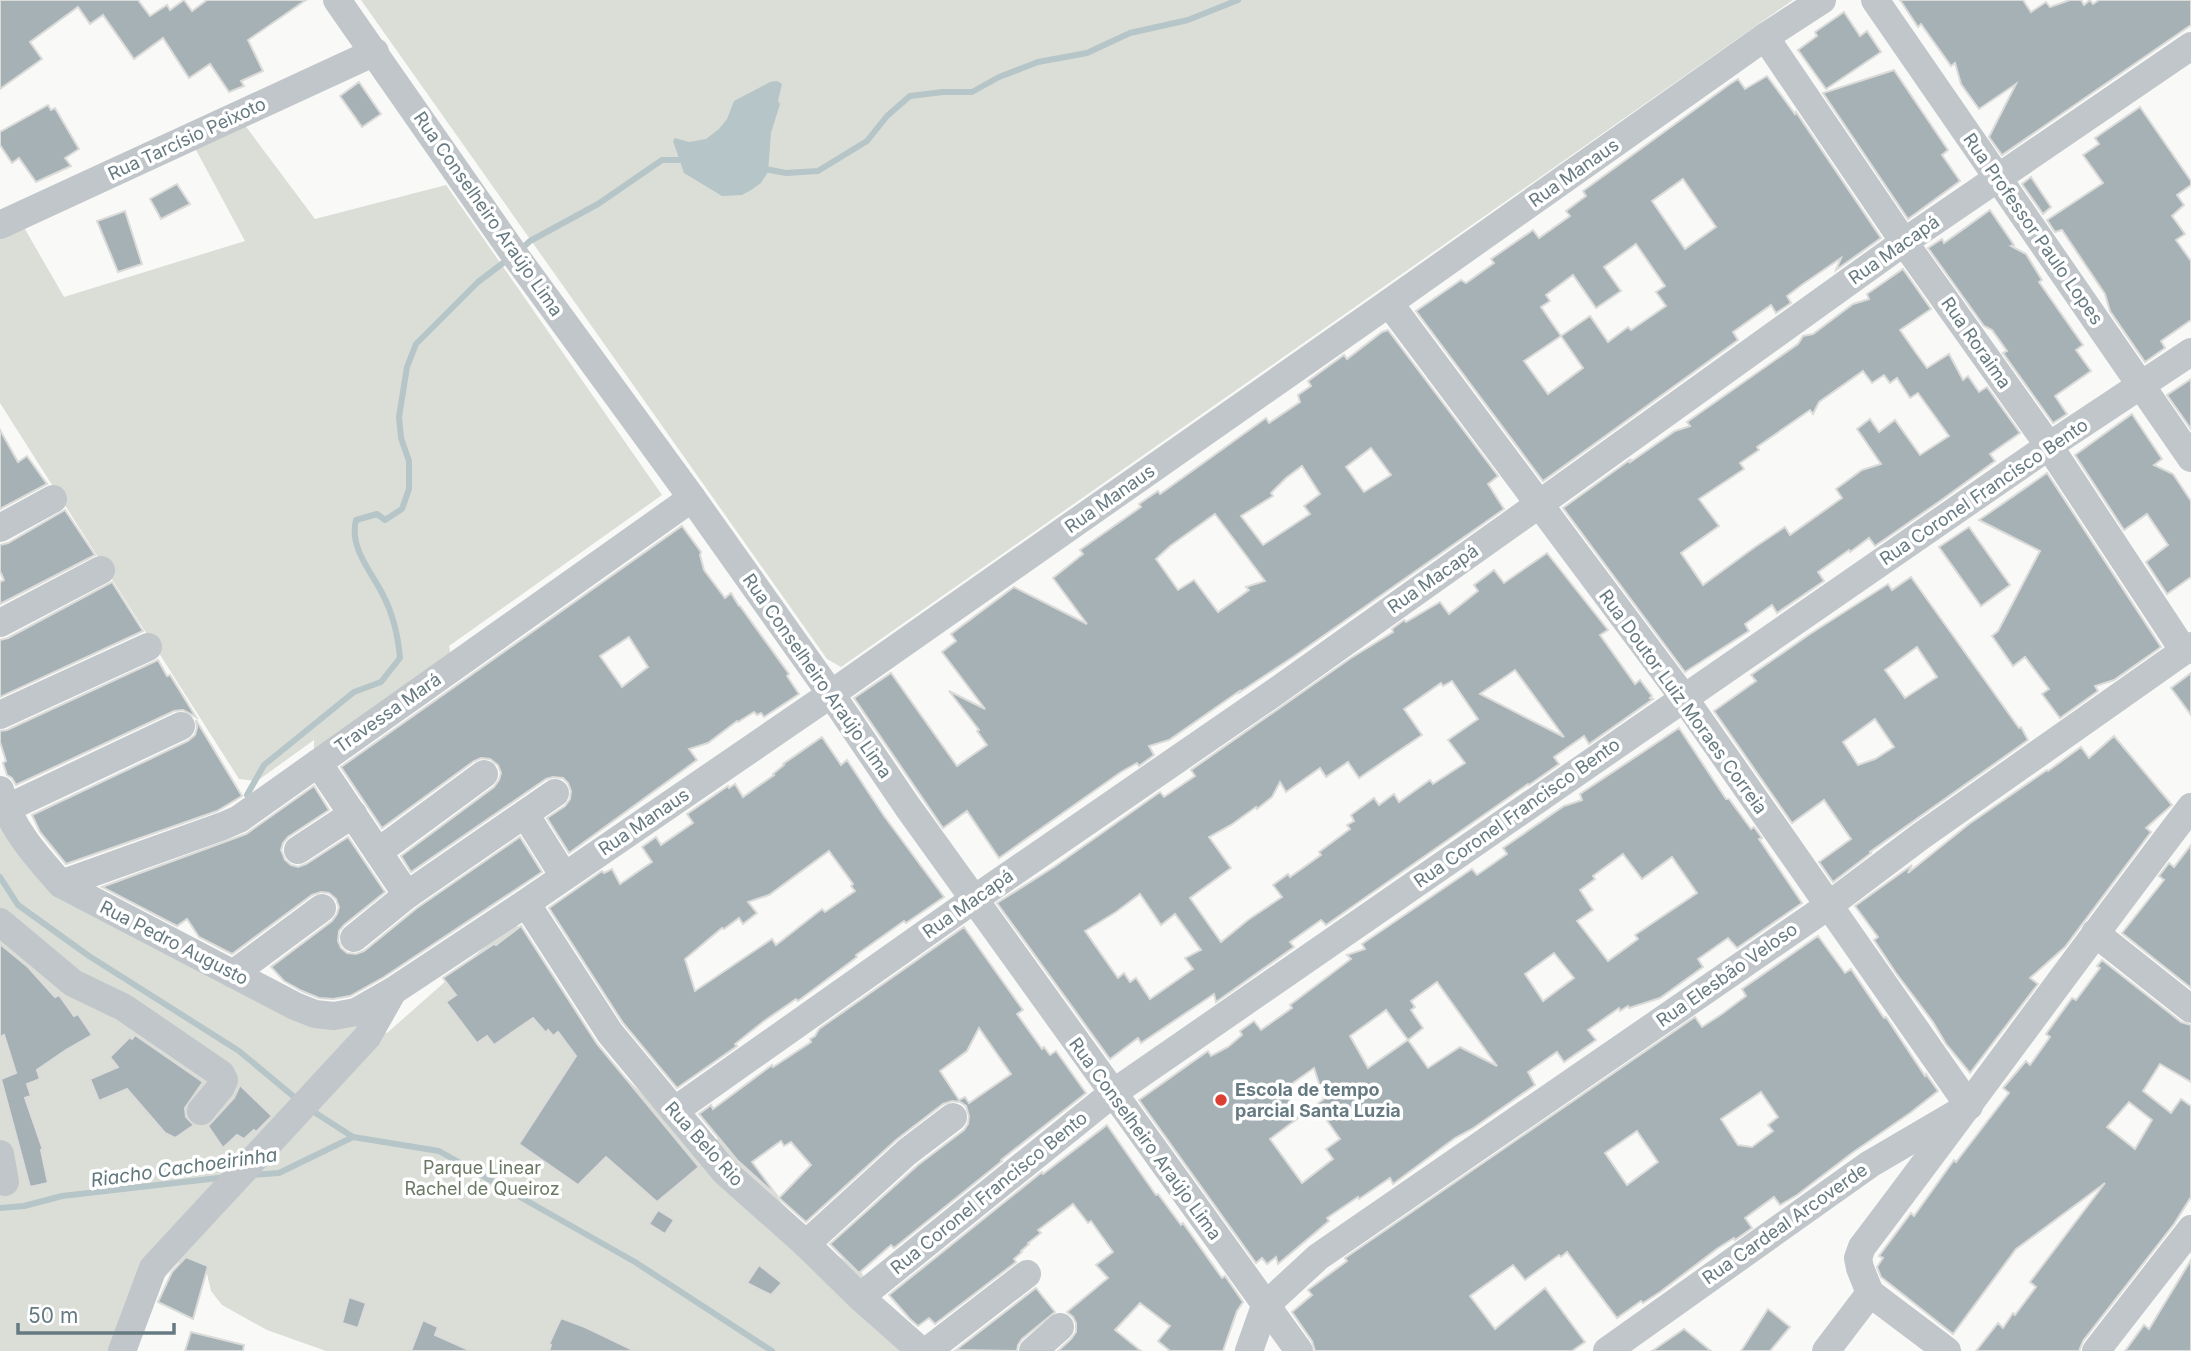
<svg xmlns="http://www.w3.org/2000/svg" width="2191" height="1351" font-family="Inter,sans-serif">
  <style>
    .green { fill: #daded7 }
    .water { fill: #b6c5c7 }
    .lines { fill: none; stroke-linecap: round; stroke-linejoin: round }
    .stream { stroke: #b6c5c7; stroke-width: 6 }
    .building { fill: #a5b1b4; stroke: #dbdbd9; stroke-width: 2; fill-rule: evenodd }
    .minor { stroke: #c0c6c9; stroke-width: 28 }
    .poi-dot { fill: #dc4035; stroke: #fff; stroke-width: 2.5 }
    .labels { text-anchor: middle; stroke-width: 7; stroke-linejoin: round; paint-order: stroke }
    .street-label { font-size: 18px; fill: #667a81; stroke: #fff }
    .poi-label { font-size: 18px; font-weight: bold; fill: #667a81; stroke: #fff; text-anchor: start }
    .park-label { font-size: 18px; fill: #6b7964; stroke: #fff }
    .water-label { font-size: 19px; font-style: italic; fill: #60787b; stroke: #fff }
  </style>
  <rect width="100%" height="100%" fill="#f9f9f7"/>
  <!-- green -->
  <g class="green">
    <polygon points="361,0 1793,0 841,667 827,659"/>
    <polygon points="244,124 315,219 446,185 662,495 449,646 451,656 314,752 314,740 257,781 239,779 0,403 0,235 22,224 64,297 245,241 195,148"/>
    <polygon points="0,779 45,852 82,884 308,1003 387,1033 514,921 610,1062 678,1129 709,1139 720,1139 738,1151 756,1170 781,1202 827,1249 859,1269 877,1296 925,1351 326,1351 267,1330 222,1305 211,1291 207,1274 195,1264 178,1263 163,1279 116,1351 0,1351"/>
  </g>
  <!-- water -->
  <polygon class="water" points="777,81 782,84 778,101 780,104 771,133 768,172 761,183 751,190 742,195 722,196 684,173 673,141 675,138 689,142 706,139 719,129 727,119 734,101 770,82"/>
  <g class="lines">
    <!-- stream -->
    <g class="stream">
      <polyline points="760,168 786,173 818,171 867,141 887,116 910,96 943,92 972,92 999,77 1038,62 1087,53 1130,33 1188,20 1238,0"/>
      <polyline points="519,251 530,241 598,204 662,160 688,160"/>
      <path d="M247 795 264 765 354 692 381 682 400 658C398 636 393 614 383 595 371 571 349 548 356 520L377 514 385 520 402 509 409 489V461L401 438 399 417 407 367 416 344 478 282 507 260"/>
      <polyline points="0,877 18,905 89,956 239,1051 299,1101"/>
      <polyline points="311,1110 353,1137"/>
      <polyline points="251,1175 279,1173 353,1137 439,1151 635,1262 772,1351"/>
      <polyline points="0,1208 24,1206 62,1196 227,1177"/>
    </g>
  </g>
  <!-- building -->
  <g class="building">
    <polygon points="0,0 138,0 150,16 167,5 170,10 184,0 192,11 207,0 306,0 248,40 263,71 241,81 244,86 229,92 210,64 189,78 163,38 134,59 103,15 90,24 78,7 30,42 42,59 0,89"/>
    <polygon points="1900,0 2023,0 2031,12 2046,2 2050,7 2070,0 2081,0 2084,5 2090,0 2093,4 2099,0 2191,0 2191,25 2002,155 1989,137 2016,84 1979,109 1961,84 1955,63 1951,66 1921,24 1918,27"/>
    <polygon points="1844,12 1860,36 1867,31 1881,52 1826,89 1798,50 1817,36 1815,32"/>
    <polygon points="1894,70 1948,150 1942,155 1960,181 1908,219 1823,93"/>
    <path d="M1767 76 1795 114 1796 112 1881 238 1836 270 1841 258 1803 284 1787 296 1791 303 1776 313 1771 305 1733 332 1738 340 1543 481 1416 311 1461 280 1466 283 1494 263 1491 259 1533 230 1539 238 1570 216 1566 211 1586 196 1583 191 1730 84 1738 79 1745 89ZM1683 179 1716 227 1685 249 1652 201ZM1636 244 1665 286 1656 292 1666 306 1631 330 1628 327 1608 342 1590 316 1561 336 1583 368 1548 394 1524 361 1561 336 1541 307 1550 301 1546 295 1573 275 1596 308 1621 291 1604 267Z"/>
    <polygon points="359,82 381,114 362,127 340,96"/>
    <polygon points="48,105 51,110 55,108 79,149 65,158 71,166 36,182 19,158 12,163 0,145 0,132"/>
    <polygon points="2140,107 2191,181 2191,185 2177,195 2184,205 2172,216 2185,234 2176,240 2191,261 2191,320 2161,341 2165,348 2145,362 2110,311 2105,294 2062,230 2055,232 2047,220 2103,183 2083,155 2099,144 2095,138"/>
    <polygon points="2031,177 2051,207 2043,214 2022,184"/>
    <polygon points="177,184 190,204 161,219 150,199"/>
    <polygon points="1990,210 2014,245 2011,246 2026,254 2042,280 2039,282 2083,345 2076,350 2091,371 2055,396 2067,414 2053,423 2003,353 2007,351 1992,330 1984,326 1928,248 1942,239 1944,243"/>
    <polygon points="125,211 142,264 118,272 97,221"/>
    <path d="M1903 269 1931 309 1900 330 1916 353 1927 368 1949 354 1963 380 1968 376 1979 392 1987 387 2020 433 1990 454 1995 461 1940 501 1875 546 1869 538 1850 552 1849 550 1818 572 1824 581 1777 613 1772 605 1745 624 1749 631 1685 672 1563 508 1631 459 1629 463 1675 431 1690 426 1687 422 1798 344 1803 336 1813 334 1853 304 1869 299 1867 294ZM1863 371 1872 383 1884 375 1890 383 1897 378 1910 398 1918 393 1949 436 1920 455 1895 420 1879 432 1870 419 1857 429 1881 464 1862 470 1836 489 1842 498 1790 535 1785 527 1755 547 1703 585 1681 553 1719 526 1699 499 1744 469 1740 463 1759 450 1757 447 1810 410 1813 414 1819 402Z"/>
    <path d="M1388 330 1498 476 1488 484 1504 509 1296 655 1240 692 1241 690 1169 740 1149 746 1154 755 1139 766 1137 763 1121 772 999 858 967 811 943 828 854 698 891 673 957 766 987 745 977 731 979 730 949 691 985 709 942 652 956 641 951 634 1014 587 1087 624 1053 578 1083 554 1080 550 1141 507 1139 504 1158 491 1160 494 1266 418 1269 423 1300 402 1298 395 1311 386 1308 381 1344 355 1347 359 1382 332ZM1371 448 1391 475 1364 492 1346 467ZM1302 466 1320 494 1304 506 1310 514 1263 545 1241 516 1273 496 1271 493 1286 478ZM1215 514 1265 581 1246 587 1249 590 1218 612 1194 580 1178 590 1156 559 1170 546Z"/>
    <polygon points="2191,379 2191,429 2167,395"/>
    <polygon points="2132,414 2162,459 2154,465 2173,474 2191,501 2191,577 2167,594 2146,562 2168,545 2147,514 2124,530 2075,455"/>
    <polygon points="0,430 18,462 27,456 47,484 0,509"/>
    <polygon points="2047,473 2161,647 2114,680 2095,686 2098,691 2060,718 2042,694 2049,689 2025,657 2013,666 1992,636 1998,631 2040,551 1979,520"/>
    <polygon points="65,510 95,555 0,604 0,582 4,580 0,571 0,545 8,543"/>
    <path d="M682 526 701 552 700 555 704 570 725 598 731 593 739 606H740L789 674 787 676 799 694 764 717 761 713 757 715 754 712 738 722 737 721 708 743 689 749 697 760 569 853 547 818 565 806 570 799 571 791 568 783 563 778 553 777 546 779 411 872 401 856 494 787 499 780 501 773 498 765 490 759 481 758 474 761 382 828 341 767ZM629 637 648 667 622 687 600 656Z"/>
    <polygon points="1969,527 2010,585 1981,606 1939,547"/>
    <path d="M1547 553 1608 630 1600 635 1635 684 1640 680 1652 696 1650 698 1653 699 1589 744 1584 736 1554 757 1559 764 1529 785 1528 784 1326 925 1321 920 1290 942 1294 947 1216 1002 1214 994 1141 1043 1138 1038 1110 1059 997 903 1054 867 1160 792 1164 797 1195 776 1191 770 1351 658 1393 632 1392 629 1404 620 1406 622 1440 602 1449 614 1478 591 1474 585 1494 570 1504 583ZM1515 670 1564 737 1480 694ZM1452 681 1478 719 1448 740 1465 763 1433 784 1430 780 1399 802 1394 794 1379 805 1374 798 1351 815 1354 821 1347 825 1350 829 1319 852 1321 855 1290 877 1288 874 1273 885 1282 897 1248 920 1221 942 1190 898 1231 868 1209 837 1231 825 1256 807 1257 809 1272 797 1280 782 1286 792 1320 768 1326 777 1348 762 1359 778 1422 735 1404 709 1441 683 1443 686ZM1140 894 1161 925 1175 914 1201 950 1185 958 1193 969 1150 999 1136 978 1130 982 1124 973 1118 978 1085 931 1116 912Z"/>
    <path d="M1911 577 2019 728 2021 727 2028 740 1870 852 1871 853 1833 882 1819 862 1851 839 1824 800 1792 823 1714 711 1756 681 1751 675 1810 634 1888 584 1892 590ZM1917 647 1937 677 1905 698 1885 670ZM1875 719 1894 747 1875 759 1858 765 1843 742Z"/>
    <polygon points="112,582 143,631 0,697 0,640 8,638"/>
    <polygon points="158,660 167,676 170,675 196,717 183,710 174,711 16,785 12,778 7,775 3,763 6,761 0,742 0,731 7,730"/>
    <polygon points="2191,673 2191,715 2171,688"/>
    <polygon points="196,720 242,796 217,811 66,864 40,832 32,815 188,741 195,735 197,728"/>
    <path d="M1679 728 1726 799H1729L1751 829 1754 827 1762 838 1759 839 1802 903 1737 948 1728 938 1698 959 1703 967 1660 998 1629 1008 1628 1006 1620 1011 1619 1008 1588 1030 1596 1040 1564 1062 1557 1052 1528 1072 1535 1085 1472 1129 1455 1138 1393 1184 1390 1178 1359 1199 1358 1197 1327 1218 1329 1221 1278 1264 1276 1257 1267 1264 1262 1258 1256 1263 1139 1100 1208 1051 1211 1056 1228 1047 1242 1035 1240 1031 1254 1021 1261 1030 1292 1008 1290 1005 1351 959 1347 955 1365 949 1362 944 1472 869 1477 875 1507 854 1503 848 1564 806 1582 800 1580 794ZM1623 854 1642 879 1672 857 1697 893 1635 935 1638 939 1608 961 1577 921 1593 910 1580 890 1595 879 1593 876ZM1554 953 1574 978 1543 1001 1525 974ZM1437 982 1497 1066 1460 1047 1428 1068 1408 1040 1368 1068 1350 1036 1386 1010 1408 1040 1423 1028 1411 1010 1415 1007 1411 1001ZM1314 1068 1324 1099 1316 1105 1340 1139 1326 1149 1333 1159 1302 1183 1270 1139 1301 1116 1283 1090Z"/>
    <polygon points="2114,736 2172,805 2146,828 2151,832 2065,947 2030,978 2038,984 1970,1073 1946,1044 1933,1022 1896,973 1874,940 1878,937 1855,906 1912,865 1908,873 1969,824 2047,770 2048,771 2081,747 2089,758"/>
    <path d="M822 737 841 765 847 760 884 816 944 897 906 923 904 921 856 955 857 957 798 1001 796 999 764 1021 735 1044 737 1046 677 1088 623 1023 549 908 602 871 604 873 612 869 620 884 652 862 642 847 656 837 661 845 693 823 687 814 728 786 729 788 735 784 743 797 774 775 773 774 784 765 783 764ZM829 851 853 884 851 886 855 891 825 912 822 909 776 945 772 939 695 991 685 959 722 928 724 929 739 918 743 924 757 913 748 902 769 895Z"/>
    <polygon points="314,786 329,810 288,837 283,843 281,850 285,860 291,865 298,867 306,864 348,837 385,892 344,925 339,931 338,941 341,948 347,953 356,954 364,951 417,908 520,837 542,872 384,977 350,996 333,999 319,998 302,991 284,981 271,967 332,921 337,914 339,907 336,899 329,893 321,892 312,895 232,954 199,937 187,919 177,926 102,887 246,834"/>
    <polygon points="2191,845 2191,988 2122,933 2164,880 2159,876 2169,863 2174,867"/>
    <polygon points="521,926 597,1044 699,1167 657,1202 606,1157 578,1185 519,1144 576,1056 558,1032 553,1036 548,1030 546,1033 533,1018 494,1045 487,1036 477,1043 446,1002 456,995 443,978 494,944 496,945"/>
    <path d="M964 927 1023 1010 1017 1014 1042 1049 1044 1047 1050 1055 1056 1051 1086 1093 1001 1160 1002 1161 894 1248 891 1245 859 1273 830 1244 918 1165 964 1130 968 1124 969 1116 966 1106 960 1102 952 1101 943 1104 896 1140 806 1222 779 1198 811 1165 791 1142 784 1146 781 1141 752 1162 778 1197 737 1160 699 1114 711 1105 713 1109 772 1065 773 1067 811 1042 810 1039 815 1036 819 1029ZM979 1028 1011 1074 969 1103 965 1097 959 1100 940 1071 967 1051Z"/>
    <path d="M1818 936 1845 973 1851 969 1884 1018 1886 1017 1925 1076 1926 1074 1938 1091 1910 1113 1852 1153 1797 1195 1780 1205 1774 1197 1745 1218 1752 1228 1735 1240 1734 1238 1718 1248 1660 1292 1643 1303 1641 1301 1617 1318 1567 1252 1561 1257 1559 1255 1525 1280 1513 1265 1470 1296 1495 1329 1545 1288 1585 1342 1572 1351H1315L1312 1341 1292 1312 1312 1295 1308 1290 1347 1261 1345 1258 1695 1017 1702 1027 1722 1014 1746 996 1742 989ZM1761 1092 1778 1117 1768 1125 1773 1131 1752 1147 1738 1145 1721 1119ZM1637 1131 1658 1162 1627 1185 1605 1153Z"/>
    <polygon points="0,944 28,967 55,997 59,995 74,1016 78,1014 92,1035 66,1050 37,1070 40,1079 27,1084 31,1096 25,1098 43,1150 41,1150 48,1183 30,1187 1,1079 16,1073 4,1035 0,1037"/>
    <path d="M2102 960 2181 1022 2191 1025V1082L2160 1064 2143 1091 2171 1113 2181 1099 2191 1106V1197L2174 1224 2083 1341 2079 1351H1976L1998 1323 2003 1328 2013 1313 2015 1315 2036 1287 2030 1282 2105 1183 2016 1249 1953 1334 1881 1277 1877 1267 1883 1258 1879 1256 1911 1213 1914 1216 1954 1160 1956 1162 2009 1093 2003 1088 2026 1061 2030 1065 2050 1037 2046 1034 2072 998 2076 1000 2100 968 2097 966ZM2129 1102 2152 1120 2135 1149 2107 1127Z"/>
    <polygon points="135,1035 203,1082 185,1108 186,1117 194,1125 175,1138 165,1133 127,1089 99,1101 90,1079 118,1067 110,1057 130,1037 132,1039"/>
    <polygon points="240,1085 272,1116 256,1132 254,1130 244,1139 237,1135 223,1148 208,1126 234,1098"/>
    <polygon points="1107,1125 1156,1195 1158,1194 1181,1225 1183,1223 1222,1278 1225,1276 1243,1302 1237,1311 1223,1351 1170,1351 1158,1341 1170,1326 1140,1303 1115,1330 1141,1351 1058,1351 1071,1339 1076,1332 1076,1323 1073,1317 1067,1312 1108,1278 1096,1265 1113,1252 1091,1221 1088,1223 1073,1204 1038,1230 1041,1233 1028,1243 1029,1244 1021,1251 1022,1252 1014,1259 1016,1262 935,1324 929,1318 918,1326 910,1319 889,1295 1042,1172 1043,1174"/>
    <polygon points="658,1210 674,1220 665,1234 649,1224"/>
    <polygon points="186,1257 208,1266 193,1319 158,1302 172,1272"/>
    <polygon points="2191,1260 2191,1351 2125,1351 2144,1325 2149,1329"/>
    <polygon points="759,1265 782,1283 771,1295 747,1283"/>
    <polygon points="1036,1288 1055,1312 1022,1339 1018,1345 1017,1351 956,1350"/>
    <polygon points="349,1297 366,1303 358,1328 342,1323"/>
    <polygon points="1768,1309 1790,1327 1770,1351 1741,1351"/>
    <polygon points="561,1318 585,1327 635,1351 549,1351 551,1345 549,1344"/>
    <polygon points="423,1320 438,1327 435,1335 471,1351 411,1351"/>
    <polygon points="1684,1329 1711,1351 1652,1351"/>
    <polygon points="191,1332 244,1345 243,1351 185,1351"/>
  </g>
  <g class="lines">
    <!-- minor -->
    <g class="minor">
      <polyline points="337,0 514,254 692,498 831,694 907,806 1299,1351"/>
      <polyline points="1875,0 2191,458"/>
      <polyline points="1765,37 1904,242 2049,446 2184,651"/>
      <polyline points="0,225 375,52"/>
      <polyline points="1389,303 1684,698 1969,1106 1870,1164 1607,1351"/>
      <polyline points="0,528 53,499"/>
      <polyline points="0,623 101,570"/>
      <polyline points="0,715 148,647"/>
      <polyline points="318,763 407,895"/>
      <path d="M0 790C10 827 36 856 61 884L295 1006 315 1014 334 1016 356 1012 393 991 526 903 831 694 1389 303 1765 37 1822 0"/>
      <polyline points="5,809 181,726"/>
      <polyline points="525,814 564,876"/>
      <polyline points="298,850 353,814"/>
      <polyline points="378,852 484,774"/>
      <polyline points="61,884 223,826 239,819 692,498"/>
      <polyline points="526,903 610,1033 725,1172 806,1244 860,1297 921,1351"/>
      <polyline points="0,922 73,983 123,1007 221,1074 224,1080 221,1087 201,1111"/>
      <polyline points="2095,933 2191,1009"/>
      <polyline points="354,938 407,895 555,793"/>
      <polyline points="233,974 322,908"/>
      <polyline points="674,1111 973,900 1275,692 1538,505 1904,242 2191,46"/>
      <polyline points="0,1154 5,1182"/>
      <polyline points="806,1244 907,1152 953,1117"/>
      <polyline points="860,1297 1113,1093 2049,446 2191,352"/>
      <polyline points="122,1351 153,1268 367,1037 393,991"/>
      <polyline points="927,1351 1027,1274"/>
      <polyline points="1033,1351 1060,1327"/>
      <polyline points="1249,1351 1265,1306 1318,1257 1828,906 1921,836 2191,646"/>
      <polyline points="1826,1351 1870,1293"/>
      <path d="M1947 1351 1870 1293 1860 1268 1858 1258 1862 1247C1973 1101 2080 952 2191 807"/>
      <polyline points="2096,1351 2191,1229"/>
    </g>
  </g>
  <!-- markers -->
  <circle class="poi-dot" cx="1221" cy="1100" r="7"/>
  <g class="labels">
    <!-- street labels -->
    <g class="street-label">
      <text transform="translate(187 139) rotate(-25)" y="6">Rua Tarcísio Peixoto</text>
      <text transform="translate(1574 173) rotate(-35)" y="6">Rua Manaus</text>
      <text transform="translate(488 214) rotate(55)" y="6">Rua Conselheiro Araújo Lima</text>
      <text transform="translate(2033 229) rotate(55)" y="6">Rua Professor Paulo Lopes</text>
      <text transform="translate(1894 250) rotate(-35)" y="6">Rua Macapá</text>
      <text transform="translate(1976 343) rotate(55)" y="6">Rua Roraima</text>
      <text transform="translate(1984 492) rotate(-34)" y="6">Rua Coronel Francisco Bento</text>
      <text transform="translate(1110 499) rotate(-35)" y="6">Rua Manaus</text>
      <text transform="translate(1433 579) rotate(-35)" y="6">Rua Macapá</text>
      <text transform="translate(817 676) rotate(55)" y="6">Rua Conselheiro Araújo Lima</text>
      <text transform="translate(1683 702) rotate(54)" y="6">Rua Doutor Luiz Moraes Correia</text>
      <text transform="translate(388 713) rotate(-35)" y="6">Travessa Mará</text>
      <text transform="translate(1517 813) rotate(-35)" y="6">Rua Coronel Francisco Bento</text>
      <text transform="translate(644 822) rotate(-34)" y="6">Rua Manaus</text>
      <text transform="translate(968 904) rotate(-35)" y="6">Rua Macapá</text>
      <text transform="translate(174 943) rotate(27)" y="6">Rua Pedro Augusto</text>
      <text transform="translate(1727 975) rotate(-35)" y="6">Rua Elesbão Veloso</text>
      <text transform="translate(1145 1139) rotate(54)" y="6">Rua Conselheiro Araújo Lima</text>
      <text transform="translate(704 1144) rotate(48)" y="6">Rua Belo Rio</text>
      <text transform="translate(989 1193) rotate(-39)" y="6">Rua Coronel Francisco Bento</text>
      <text transform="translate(1785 1224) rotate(-35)" y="6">Rua Cardeal Arcoverde</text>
    </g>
    <!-- poi labels -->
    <g class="poi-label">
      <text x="1235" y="1096">Escola de tempo<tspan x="1235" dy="21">parcial Santa Luzia</tspan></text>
    </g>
    <!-- park labels -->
    <g class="park-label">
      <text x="482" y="1174">Parque Linear<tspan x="482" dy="21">Rachel de Queiroz</tspan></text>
    </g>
    <!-- water labels -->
    <g class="water-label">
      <text transform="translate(184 1167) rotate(-8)" y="7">Riacho Cachoeirinha</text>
    </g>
  </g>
  <!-- scale -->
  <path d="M18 1323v10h156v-10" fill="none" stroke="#667a81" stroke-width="3.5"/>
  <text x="28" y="1323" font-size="21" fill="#667a81" stroke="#ffffff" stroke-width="5" paint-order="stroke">50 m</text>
</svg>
